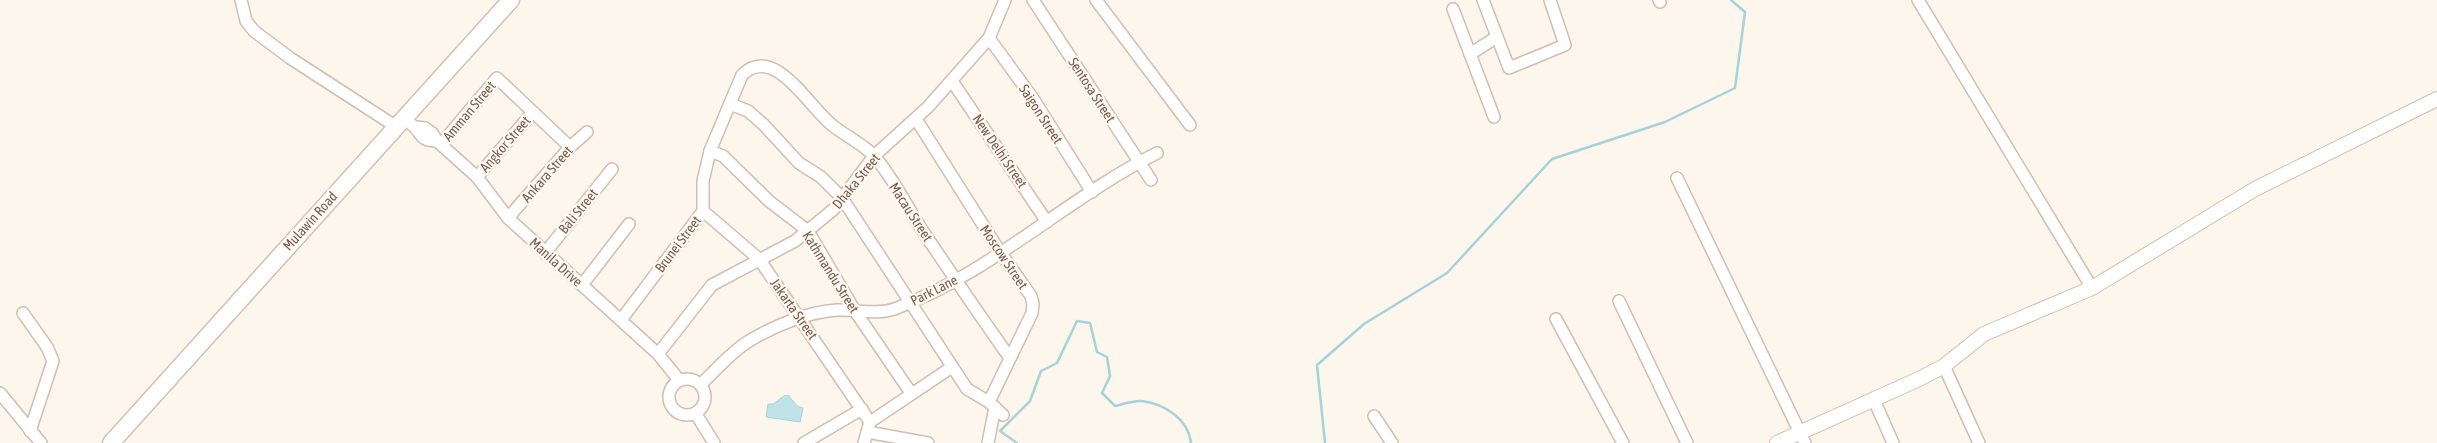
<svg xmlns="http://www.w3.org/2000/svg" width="2437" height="443" font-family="'Asap Condensed',sans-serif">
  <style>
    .water { fill: #bfe3e8; stroke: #a5d3da }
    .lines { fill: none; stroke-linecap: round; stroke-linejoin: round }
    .stream { stroke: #a5d3da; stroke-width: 2.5 }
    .minor-casing { stroke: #d1beb0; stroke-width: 14 }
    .tertiary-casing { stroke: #d1beb0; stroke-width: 16 }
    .secondary-casing { stroke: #d6c0b0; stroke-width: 19 }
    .minor { stroke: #fff; stroke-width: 11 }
    .tertiary { stroke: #fff; stroke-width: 14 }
    .secondary { stroke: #fff; stroke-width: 16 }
    .labels { text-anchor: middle; stroke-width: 4.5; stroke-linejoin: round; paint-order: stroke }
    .street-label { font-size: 14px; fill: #7a5c4d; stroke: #fffaf3 }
  </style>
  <rect width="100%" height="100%" fill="#fdf6ec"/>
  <!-- water -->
  <polygon class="water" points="788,395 797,406 803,408 800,422 766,417 768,404 773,404 784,396"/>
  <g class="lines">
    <!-- stream -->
    <g class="stream">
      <path d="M1017 443 1000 431 1030 401 1041 371 1057 363 1077 321 1090 323 1097 352 1107 357 1110 376 1102 393 1115 406C1123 404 1134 400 1142 401 1165 404 1188 419 1191 443"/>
      <polyline points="1325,443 1317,365 1364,324 1447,273 1552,159 1665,122 1735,88 1745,12 1731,0"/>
    </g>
    <!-- minor casing -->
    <g class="minor-casing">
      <g id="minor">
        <polyline points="241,0 246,21 254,31 290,58 395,126"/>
        <polyline points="1033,0 1151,180"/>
        <polyline points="1096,0 1190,125"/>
        <polyline points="1483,0 1509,68 1565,45 1550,0"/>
        <polyline points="1659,0 1660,2"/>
        <polyline points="1918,0 2092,288"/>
        <polyline points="1453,9 1494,117"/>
        <polyline points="989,38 1032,97 1092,192"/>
        <polyline points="1470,54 1497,37"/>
        <polyline points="952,81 1047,222"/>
        <polyline points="730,104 748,111 764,125 799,163 821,177 842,198 967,389 989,402 1003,415"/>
        <polyline points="916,119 1000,252 1031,296 1033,304 1032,313 989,402"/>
        <path d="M411 124C423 133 418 141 437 141"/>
        <polyline points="416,127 425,128 432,133 437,141 477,177 508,218 658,354 679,380"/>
        <polyline points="441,144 497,78 570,147"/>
        <polyline points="710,151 723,156 769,201 808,231 855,311 911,393"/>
        <polyline points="477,177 533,112"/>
        <polyline points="1677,178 1805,443"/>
        <polyline points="703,211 759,259 870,422"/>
        <polyline points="508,218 570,147 587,132"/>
        <polyline points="545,253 612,169"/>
        <polyline points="582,285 629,224"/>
        <polyline points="1619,301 1687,443"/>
        <polyline points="23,313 47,347 53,361 30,431"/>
        <polyline points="1556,319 1623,443"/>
        <path d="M621 320 703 211V181L710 151 742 75C774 43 809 107 832 125 845 136 864 144 875 157 893 178 907 206 922 230 951 273 980 316 1010 358"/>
        <polyline points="658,354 712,285 795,241 834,209 874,156 928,107 989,38 1005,0"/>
        <polyline points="1944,366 1979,443"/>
        <circle cx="687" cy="397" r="18"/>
        <path d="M701 384C716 370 731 352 749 341 774 326 807 312 837 310 857 309 877 316 897 308 992 272 1067 198 1157 153"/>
        <polyline points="0,393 41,443"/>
        <polyline points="1874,400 1893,443"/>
        <polyline points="696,414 714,443"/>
        <polyline points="1374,416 1392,443"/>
        <polyline points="867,432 928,443"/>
        <polyline points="804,443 862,409"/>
        <polyline points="864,443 870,422 952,367"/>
        <polyline points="988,443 995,407"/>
      </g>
    </g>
    <!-- tertiary casing -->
    <g class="tertiary-casing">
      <polyline id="tertiary" points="1777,443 1919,379 1944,366 1984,334 2092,288 2255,189 2437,99"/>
    </g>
    <!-- secondary casing -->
    <g class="secondary-casing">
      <polyline id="secondary" points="111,443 511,0"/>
    </g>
    <!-- minor -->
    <use href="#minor" class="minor"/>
    <!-- tertiary -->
    <use href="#tertiary" class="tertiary"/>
    <!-- secondary -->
    <use href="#secondary" class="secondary"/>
  </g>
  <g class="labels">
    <!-- street labels -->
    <g class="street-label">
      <text transform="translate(1092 90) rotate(57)" y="5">Sentosa Street</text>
      <text transform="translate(469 111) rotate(-50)" y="5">Amman Street</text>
      <text transform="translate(1041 114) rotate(57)" y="5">Saigon Street</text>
      <text transform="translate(505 144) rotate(-49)" y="5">Angkor Street</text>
      <text transform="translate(1000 151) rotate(56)" y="5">New Delhi Street</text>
      <text transform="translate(547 174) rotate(-49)" y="5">Ankara Street</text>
      <text transform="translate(856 181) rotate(-51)" y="5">Dhaka Street</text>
      <text transform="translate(578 211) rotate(-51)" y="5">Bali Street</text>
      <text transform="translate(911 212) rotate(57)" y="5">Macau Street</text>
      <text transform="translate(310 221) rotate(-48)" y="5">Mulawin Road</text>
      <text transform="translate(678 244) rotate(-53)" y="5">Brunei Street</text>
      <text transform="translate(1004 257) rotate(56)" y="5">Moscow Street</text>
      <text transform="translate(556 262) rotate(42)" y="5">Manila Drive</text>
      <text transform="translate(831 272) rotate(58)" y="5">Kathmandu Street</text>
      <text transform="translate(934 290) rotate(-27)" y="5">Park Lane</text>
      <text transform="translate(794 309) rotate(55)" y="5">Jakarta Street</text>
    </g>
  </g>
</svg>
